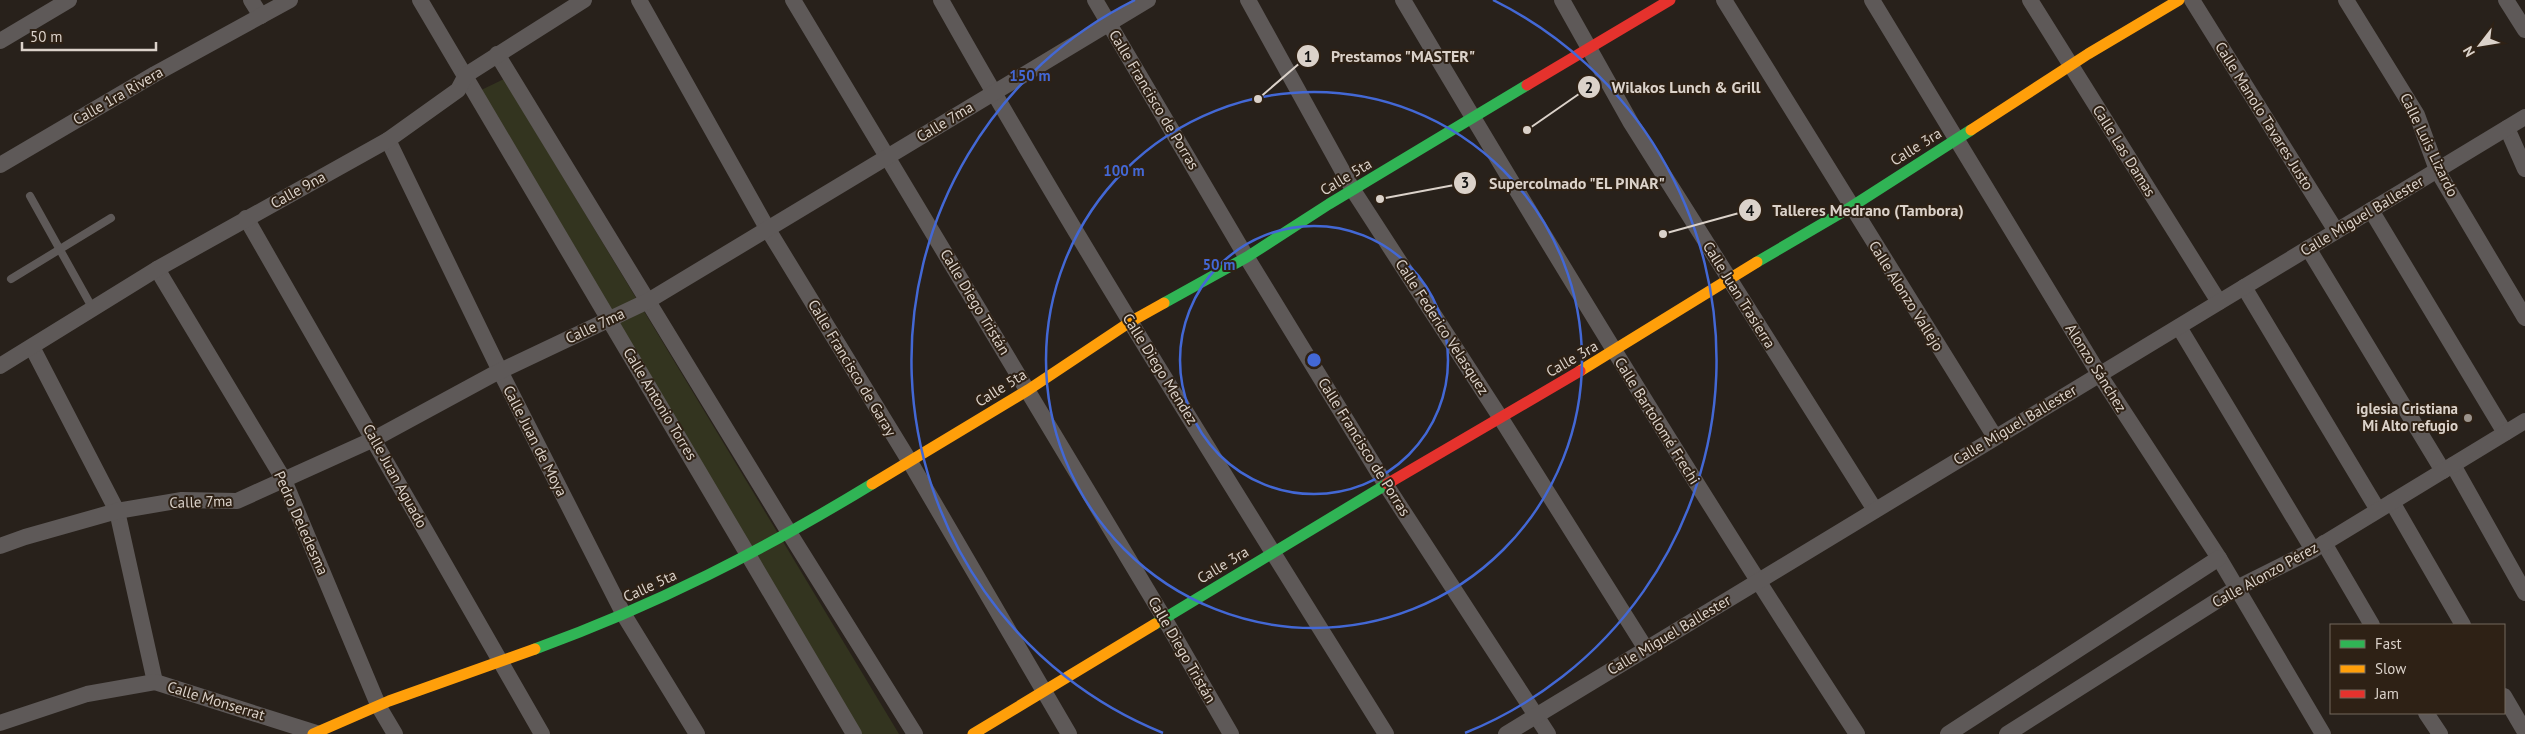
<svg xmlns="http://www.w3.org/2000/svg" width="2525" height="734" font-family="'PT Sans',sans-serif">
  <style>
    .green { fill: #33341f }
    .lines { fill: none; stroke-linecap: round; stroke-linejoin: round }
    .lane { stroke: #5e5958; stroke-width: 8 }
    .street { stroke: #5e5958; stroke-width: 16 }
    .fast { stroke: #30b455; stroke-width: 11 }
    .slow { stroke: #ff9f0a; stroke-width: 11 }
    .jam { stroke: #e5322d; stroke-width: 11 }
    .ring { fill: none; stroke: #4368d5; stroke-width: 2.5 }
    .poi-dot { fill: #9c948d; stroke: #2e2115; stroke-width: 2 }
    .labels { text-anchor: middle; stroke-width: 4; stroke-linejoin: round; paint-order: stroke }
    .street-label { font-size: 15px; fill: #dbd2ca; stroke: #2e2115 }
    .poi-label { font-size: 15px; font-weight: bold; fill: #dbd2ca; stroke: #2e2115; text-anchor: end }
    .centre { fill: #4368d5; stroke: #2e2115; stroke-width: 2.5 }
    .ring-label { font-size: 15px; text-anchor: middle; font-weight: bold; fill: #4368d5; stroke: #2e2115; stroke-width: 4; stroke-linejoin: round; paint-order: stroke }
    .leader { fill: none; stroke: #dbd2ca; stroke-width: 2 }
    .callout-dot { fill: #dbd2ca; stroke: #2e2115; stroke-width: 2 }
    .mark-label { font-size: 15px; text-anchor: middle; font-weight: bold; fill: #111 }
    .callout-label { font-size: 16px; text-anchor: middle; font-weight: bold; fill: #dbd2ca; stroke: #2e2115; stroke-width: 4; stroke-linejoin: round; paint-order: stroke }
  </style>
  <rect width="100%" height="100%" fill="#28211b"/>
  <!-- green -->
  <polygon class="green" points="504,79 899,734 854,734 477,92"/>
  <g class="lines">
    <!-- lane -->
    <g class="lane">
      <polyline points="30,196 93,309"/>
      <polyline points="11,279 111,218"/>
    </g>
    <!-- street -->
    <g class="street">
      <polyline points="251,0 261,16"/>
      <polyline points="420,0 854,734"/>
      <polyline points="639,0 767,228 910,462 1069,734"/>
      <polyline points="793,0 1164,618 1231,734"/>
      <path d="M941 0C1081 249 1235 491 1386 734"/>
      <polyline points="1095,0 1241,248 1386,485 1548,734"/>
      <polyline points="1248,0 1353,190 1500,417 1646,649"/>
      <path d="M1403 0C1550 248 1699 493 1857 734"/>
      <polyline points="1562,0 1631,123 1875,510"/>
      <polyline points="1724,0 1995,437"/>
      <polyline points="1872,0 2099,374 2219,558 2323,734"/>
      <polyline points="2030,0 2219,302"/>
      <polyline points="2192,0 2336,231"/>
      <polyline points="2346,0 2417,115 2437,170 2525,318"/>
      <polyline points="2506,0 2525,30"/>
      <polyline points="0,41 69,0"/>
      <polyline points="497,54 790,534 915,734"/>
      <polyline points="2507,128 2525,169"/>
      <polyline points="388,140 500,371 624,615 697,734"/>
      <polyline points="0,165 155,74 290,0"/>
      <polyline points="2371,210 2505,433"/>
      <polyline points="246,218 542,734"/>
      <polyline points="2308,248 2443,471"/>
      <polyline points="157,269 284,480 379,707 395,734"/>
      <polyline points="2244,287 2378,510"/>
      <polyline points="2179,327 2313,550"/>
      <polyline points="32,347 117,511 155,682"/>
      <polyline points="0,366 157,269 388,140 458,90 466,75 584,0"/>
      <polyline points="2453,465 2525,593"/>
      <polyline points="2392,502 2463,625"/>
      <polyline points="2324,543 2372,625"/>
      <polyline points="0,546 25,537 117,511 182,500 237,501 374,439 492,375 648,301 1148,0"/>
      <polyline points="2504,696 2525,732"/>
      <polyline points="2426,713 2440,734"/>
      <polyline points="0,723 87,694 155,682 316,733"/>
      <polyline points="1506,734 2525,117"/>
      <polyline points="1948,734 2219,558"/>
      <polyline points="2007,734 2237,588 2313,550 2525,421"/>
    </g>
    <!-- fast -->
    <g class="fast">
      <polyline points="1757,262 1851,207 1971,130"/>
      <polyline points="1164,303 1247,257 1329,204 1527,85"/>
      <polyline points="1155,624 1387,484"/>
      <path d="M535 649C656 605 762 551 872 484"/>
    </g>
    <!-- slow -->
    <g class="slow">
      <polyline points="1971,130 2088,54 2179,0"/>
      <polyline points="1580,371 1757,262"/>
      <polyline points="872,484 1028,390 1130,322 1164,303"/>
      <polyline points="313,734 389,701 535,649"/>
      <polyline points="973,734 1155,624"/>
    </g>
    <!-- jam -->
    <g class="jam">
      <polyline points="1527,85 1670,0"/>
      <polyline points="1387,484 1580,371"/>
    </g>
  </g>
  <!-- distance rings -->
  <g class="ring">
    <circle cx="1314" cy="360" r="134"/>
    <circle cx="1314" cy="360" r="268"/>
    <path d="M1163 733A402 402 0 0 1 1135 0M1493 0A402 402 0 0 1 1465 733"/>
  </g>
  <!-- markers -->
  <circle class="poi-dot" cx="2468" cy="418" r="5"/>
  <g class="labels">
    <!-- street labels -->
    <g class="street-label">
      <text transform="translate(118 96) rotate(-30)" y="5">Calle 1ra Rivera</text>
      <text transform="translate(1154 100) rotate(59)" y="5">Calle Francisco de Porras</text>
      <text transform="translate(2264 116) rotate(58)" y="5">Calle Manolo Tavares Justo</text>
      <text transform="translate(945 122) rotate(-31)" y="5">Calle 7ma</text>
      <text transform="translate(2429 145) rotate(64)" y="5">Calle Luis Lizardo</text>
      <text transform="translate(1916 147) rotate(-32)" y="5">Calle 3ra</text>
      <text transform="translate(2124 151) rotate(58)" y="5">Calle Las Damas</text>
      <text transform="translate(1346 177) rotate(-31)" y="5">Calle 5ta</text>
      <text transform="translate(298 190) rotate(-29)" y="5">Calle 9na</text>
      <text transform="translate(2362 216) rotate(-31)" y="5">Calle Miguel Ballester</text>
      <text transform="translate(1739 295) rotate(58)" y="5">Calle Juan Trasierra</text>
      <text transform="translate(1906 296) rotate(58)" y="5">Calle Alonzo Vallejo</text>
      <text transform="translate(975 302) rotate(59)" y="5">Calle Diego Tristán</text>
      <text transform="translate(595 326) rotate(-25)" y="5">Calle 7ma</text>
      <text transform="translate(1442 327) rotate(57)" y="5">Calle Federico Velasquez</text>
      <text transform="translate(1572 359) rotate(-30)" y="5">Calle 3ra</text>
      <text transform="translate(852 368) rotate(59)" y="5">Calle Francisco de Garay</text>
      <text transform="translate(2096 368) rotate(58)" y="5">Alonzo Sánchez</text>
      <text transform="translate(1160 369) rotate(58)" y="5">Calle Diego Mendez</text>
      <text transform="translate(1001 388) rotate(-32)" y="5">Calle 5ta</text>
      <text transform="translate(660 404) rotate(59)" y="5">Calle Antonio Torres</text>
      <text transform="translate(1657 421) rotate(58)" y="5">Calle Bartolomé Frechi</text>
      <text transform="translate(2015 425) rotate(-31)" y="5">Calle Miguel Ballester</text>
      <text transform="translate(535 441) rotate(63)" y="5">Calle Juan de Moya</text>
      <text transform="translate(1364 447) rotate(58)" y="5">Calle Francisco de Porras</text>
      <text transform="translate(395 476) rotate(61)" y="5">Calle Juan Aguado</text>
      <text transform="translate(201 502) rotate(-2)" y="5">Calle 7ma</text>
      <text transform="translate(301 523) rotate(66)" y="5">Pedro Deledesma</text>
      <text transform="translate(1223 565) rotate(-31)" y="5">Calle 3ra</text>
      <text transform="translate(2265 575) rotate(-29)" y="5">Calle Alonzo Pérez</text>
      <text transform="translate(650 586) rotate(-25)" y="5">Calle 5ta</text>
      <text transform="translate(1669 635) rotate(-31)" y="5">Calle Miguel Ballester</text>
      <text transform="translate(1182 650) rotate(60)" y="5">Calle Diego Tristán</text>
      <text transform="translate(216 701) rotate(17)" y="5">Calle Monserrat</text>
    </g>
    <!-- poi labels -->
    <g class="poi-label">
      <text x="2458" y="414">iglesia Cristiana<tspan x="2458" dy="17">Mi Alto refugio</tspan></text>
    </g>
  </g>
  <circle cx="1314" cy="360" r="8" class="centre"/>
  <g class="ring-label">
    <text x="1030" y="81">150 m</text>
    <text x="1124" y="176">100 m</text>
    <text x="1219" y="270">50 m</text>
  </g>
  <!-- callouts -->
  <path class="leader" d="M1258 99L1308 56M1527 130L1589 87M1380 199L1465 183M1663 234L1750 210"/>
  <g class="callout-dot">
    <circle cx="1258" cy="99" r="5"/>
    <circle cx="1527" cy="130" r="5"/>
    <circle cx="1380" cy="199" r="5"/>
    <circle cx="1663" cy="234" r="5"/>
    <circle cx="1308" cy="56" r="12"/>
    <circle cx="1589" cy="87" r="12"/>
    <circle cx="1465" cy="183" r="12"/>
    <circle cx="1750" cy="210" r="12"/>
  </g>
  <g class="mark-label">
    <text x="1308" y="62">1</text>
    <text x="1589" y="93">2</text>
    <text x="1465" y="188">3</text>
    <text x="1750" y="216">4</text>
  </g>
  <g class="callout-label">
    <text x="1403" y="62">Prestamos "MASTER"</text>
    <text x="1686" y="93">Wilakos Lunch &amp; Grill</text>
    <text x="1577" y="189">Supercolmado "EL PINAR"</text>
    <text x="1868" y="216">Talleres Medrano (Tambora)</text>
  </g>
  <!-- legend -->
  <rect x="2330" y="624" width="175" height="90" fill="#2e2115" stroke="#73685d"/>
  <rect x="2340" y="640" width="25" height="8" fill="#30b455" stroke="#73685d"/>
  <text x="2375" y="649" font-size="15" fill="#dbd2ca">Fast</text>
  <rect x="2340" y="665" width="25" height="8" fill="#ff9f0a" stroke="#73685d"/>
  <text x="2375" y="674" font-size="15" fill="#dbd2ca">Slow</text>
  <rect x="2340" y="690" width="25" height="8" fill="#e5322d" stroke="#73685d"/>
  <text x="2375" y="699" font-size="15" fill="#dbd2ca">Jam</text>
  <!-- north arrow -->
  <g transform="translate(2480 45) rotate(239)" stroke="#2e2115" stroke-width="4" paint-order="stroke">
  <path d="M0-4L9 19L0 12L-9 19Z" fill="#dbd2ca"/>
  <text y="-8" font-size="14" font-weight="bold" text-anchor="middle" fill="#dbd2ca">N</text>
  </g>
  <!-- scale -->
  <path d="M22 42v8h134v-8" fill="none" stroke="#dbd2ca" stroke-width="2.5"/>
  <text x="30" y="42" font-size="15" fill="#dbd2ca" stroke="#2e2115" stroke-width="4" paint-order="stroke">50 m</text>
</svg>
